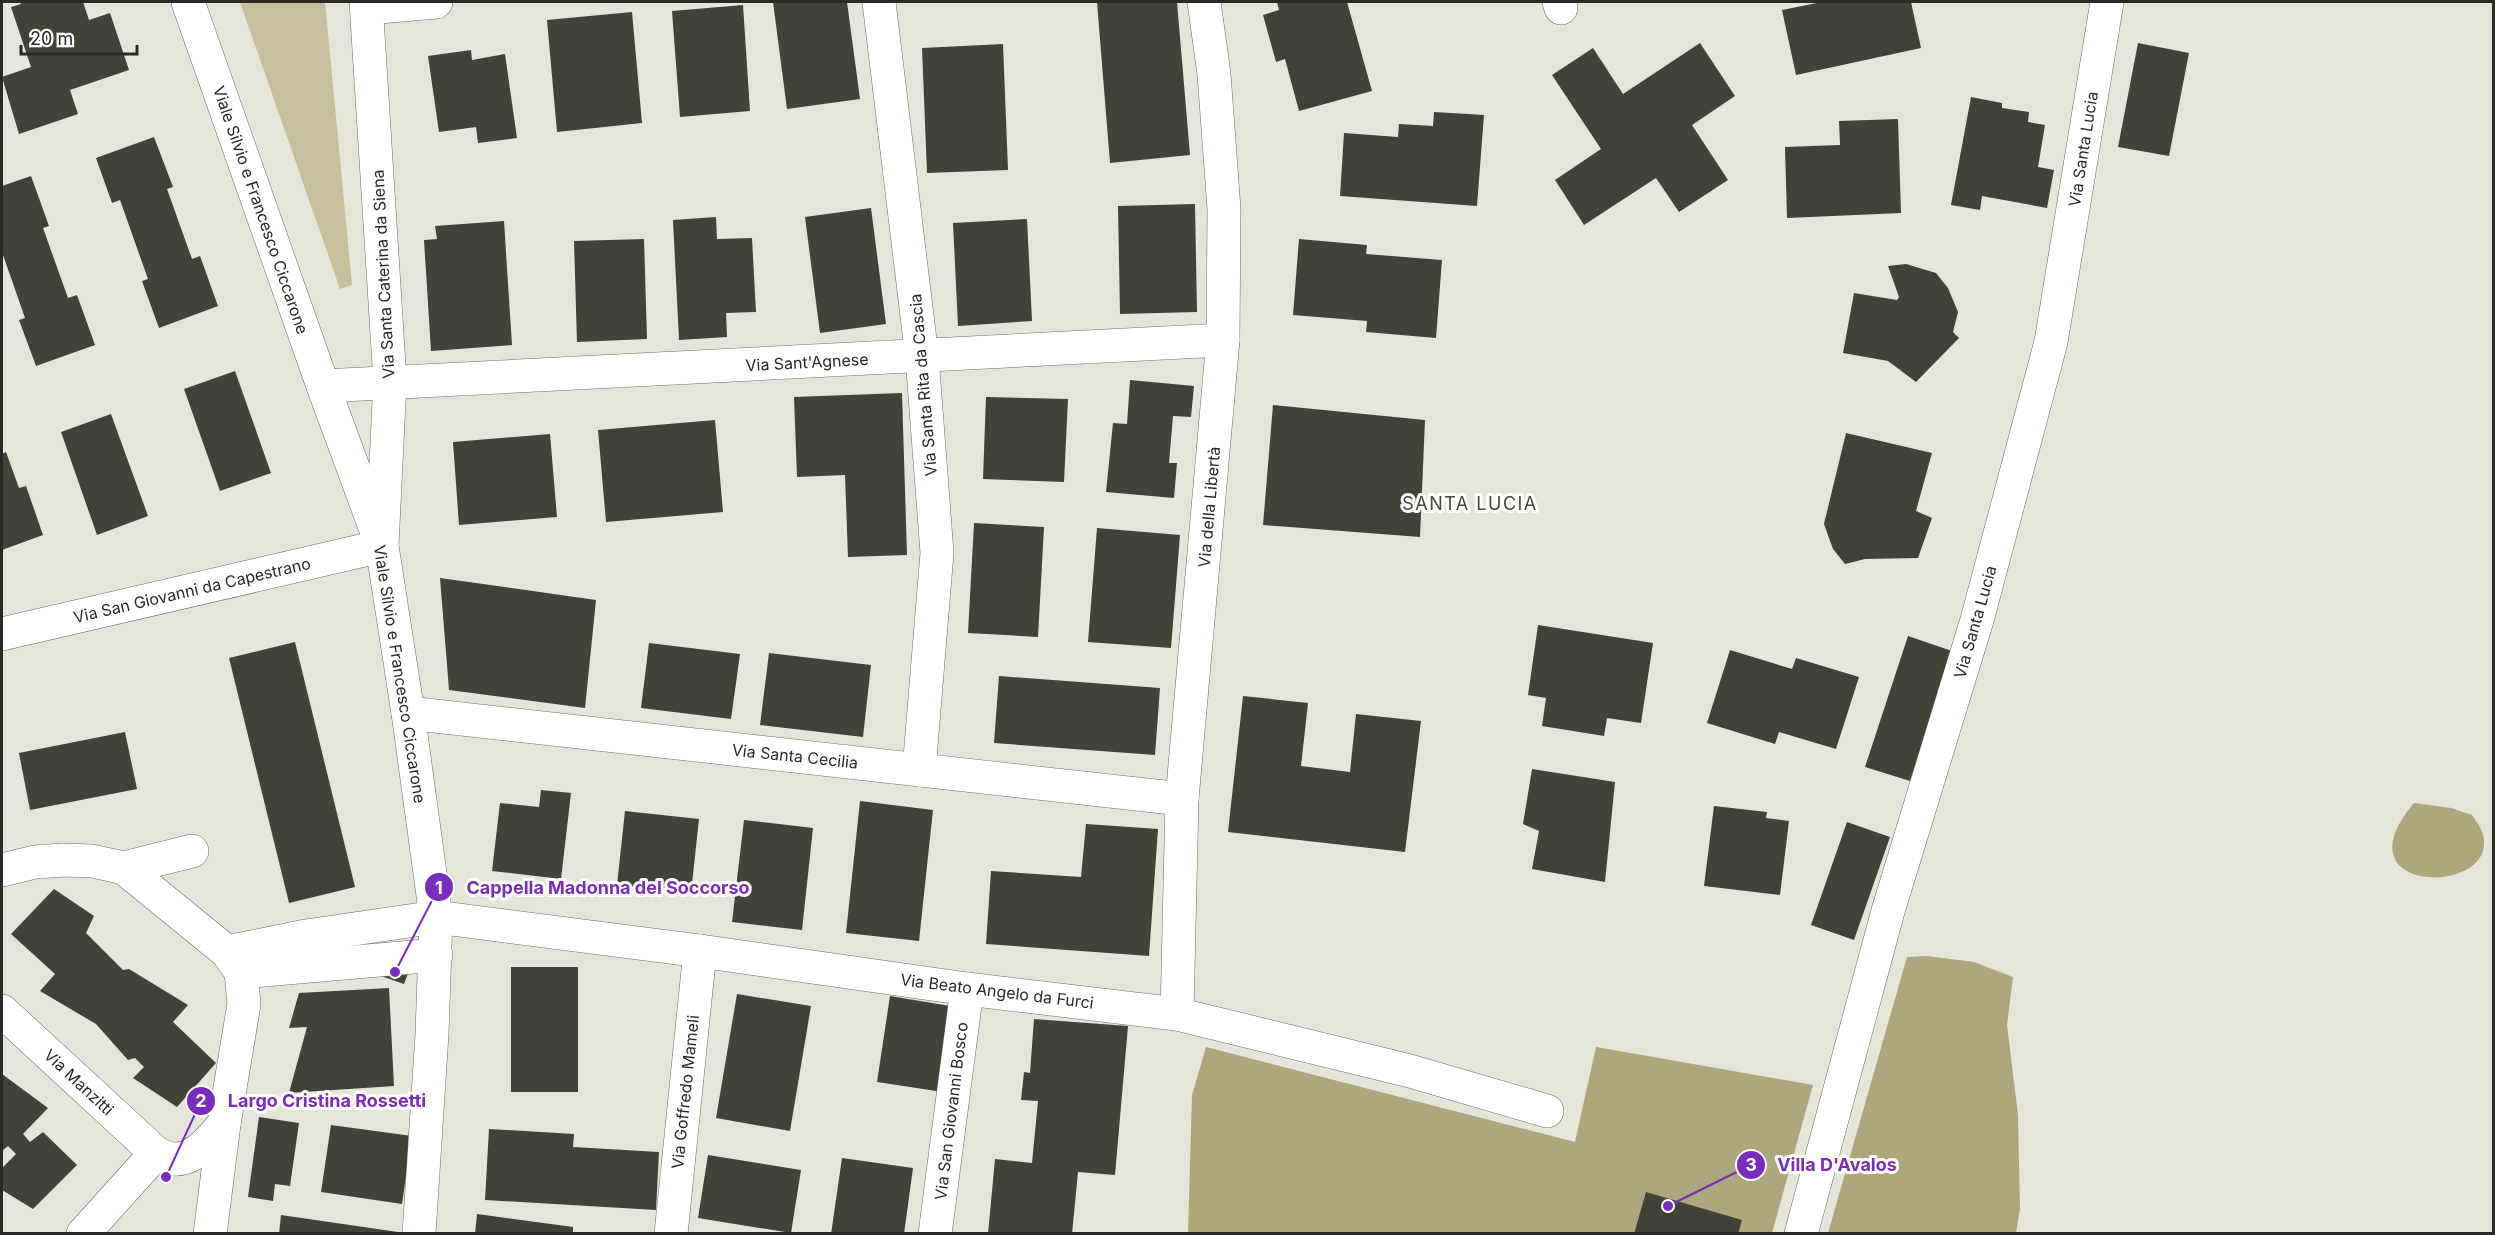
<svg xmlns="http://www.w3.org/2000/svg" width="2495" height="1235" font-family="Inter,sans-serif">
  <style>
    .green { fill: #c7c19b }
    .forest { fill: #ada77b }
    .building { fill: #434239 }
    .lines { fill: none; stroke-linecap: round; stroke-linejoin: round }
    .minor-casing { stroke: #6d6c63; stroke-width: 34 }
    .minor { stroke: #fff; stroke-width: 33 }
    .labels { text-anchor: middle; stroke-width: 6; stroke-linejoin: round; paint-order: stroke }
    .street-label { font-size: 16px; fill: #2a2925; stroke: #fff }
    .neighbourhood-label { font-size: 18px; letter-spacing: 1.5px; fill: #47463d; stroke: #fff }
    .leader { fill: none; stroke: #7b2cbf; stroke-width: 2 }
    .callout-dot { fill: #7b2cbf; stroke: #fff; stroke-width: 2 }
    .mark-label { font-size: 18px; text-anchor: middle; font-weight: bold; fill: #fff }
    .callout-label { font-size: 18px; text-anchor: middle; font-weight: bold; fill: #7b2cbf; stroke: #fff; stroke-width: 6; stroke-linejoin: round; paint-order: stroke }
  </style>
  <rect width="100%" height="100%" fill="#e6e5da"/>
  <!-- green -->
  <polygon class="green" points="240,2 325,2 352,285 340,289"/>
  <!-- forest -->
  <g class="forest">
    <path d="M2414 803 2451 808 2472 815C2478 824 2485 832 2484 844 2483 896 2339 891 2414 803Z"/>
    <polygon points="1926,956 1974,962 2013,977 2007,1025 2018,1115 2020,1209 2016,1233 1828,1233 1907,957"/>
    <polygon points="1206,1047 1575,1142 1596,1047 1813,1085 1772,1233 1188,1234 1192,1095"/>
  </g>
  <!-- building -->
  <g class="building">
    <polygon points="20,2 83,2 89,20 110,13 129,70 70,90 78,114 19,134 2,77 31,67 11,7 21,4"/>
    <polygon points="773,2 847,2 860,99 787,109"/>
    <polygon points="1097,2 1177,2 1190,155 1110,163"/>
    <polygon points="1277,2 1347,2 1372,91 1299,111 1285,59 1276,62 1263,15 1279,10"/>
    <polygon points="1822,2 1911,2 1921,48 1796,75 1782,10"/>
    <polygon points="743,5 750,111 680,117 672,11"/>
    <polygon points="632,12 642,123 557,132 547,20"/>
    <polygon points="1700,43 1735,96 1692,125 1728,180 1679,212 1656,178 1584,225 1555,180 1601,149 1552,75 1593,48 1623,94"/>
    <polygon points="2138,43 2189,53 2169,156 2118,147"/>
    <polygon points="1003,44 1008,170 927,173 922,48"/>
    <polygon points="471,50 472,60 505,54 517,138 478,143 476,127 439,132 428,56"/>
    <polygon points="1971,97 2002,103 2002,108 2029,112 2028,122 2045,125 2038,167 2054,170 2047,208 1982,196 1980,210 1951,205"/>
    <polygon points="1434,112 1484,115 1477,206 1340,196 1344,133 1398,137 1399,124 1433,126"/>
    <polygon points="1898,119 1901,213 1787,218 1785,147 1840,145 1839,121"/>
    <polygon points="154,137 173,187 167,189 192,259 200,256 218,306 159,328 142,281 148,279 120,200 112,203 96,158"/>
    <polygon points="31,176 49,226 43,228 68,298 77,295 95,345 36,366 19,320 25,318 2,252 2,186"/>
    <polygon points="1195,204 1197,312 1120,314 1118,206"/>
    <polygon points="871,208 886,324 820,333 805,217"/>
    <polygon points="716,217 717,239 752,238 756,312 726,313 727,337 679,340 673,220"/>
    <polygon points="1027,219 1032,321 958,326 953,223"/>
    <polygon points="504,221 512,345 431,351 424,240 437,239 435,226"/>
    <polygon points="644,239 647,339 577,342 574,241"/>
    <polygon points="1299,239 1367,245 1366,254 1442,260 1436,338 1366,332 1367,321 1293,315"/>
    <polygon points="1906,264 1936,273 1948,288 1958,312 1953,332 1959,338 1916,382 1888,361 1843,353 1854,293 1897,300 1899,297 1888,266"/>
    <polygon points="235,371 271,473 220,491 184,389"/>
    <polygon points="1130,380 1194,386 1191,417 1173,416 1169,463 1177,463 1174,498 1106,492 1113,423 1127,424"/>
    <polygon points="902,393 907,555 848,557 845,475 797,477 794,397"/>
    <polygon points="986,397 1068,399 1064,482 983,479"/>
    <polygon points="1273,405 1425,420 1420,537 1263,525"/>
    <polygon points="111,414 148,516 97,535 61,432"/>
    <polygon points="715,420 723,512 606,522 598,430"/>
    <polygon points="1846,433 1932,453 1916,511 1932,518 1918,558 1865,559 1845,564 1833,549 1824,524"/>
    <polygon points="550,434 557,517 459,525 453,442"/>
    <polygon points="6,452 19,488 26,486 43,535 2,550 2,454"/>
    <polygon points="974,523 1044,527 1038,637 968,633"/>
    <polygon points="1097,528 1180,535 1171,648 1088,642"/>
    <polygon points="440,578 596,600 585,708 449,690"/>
    <polygon points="1538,625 1653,643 1641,723 1607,718 1604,736 1542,726 1546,698 1528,695"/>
    <polygon points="1908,636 1952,651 1910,781 1865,767"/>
    <polygon points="295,642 355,887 289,903 229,658"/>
    <polygon points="649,643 740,654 731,719 641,708"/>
    <polygon points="1730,650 1792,669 1796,658 1859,677 1836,749 1779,732 1775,744 1707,723"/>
    <polygon points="769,653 871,665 863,737 760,725"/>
    <polygon points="999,676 1160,688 1155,755 994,743"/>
    <polygon points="1243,696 1308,703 1301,766 1350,772 1356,714 1421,721 1405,852 1228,832"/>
    <polygon points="125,732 137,789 30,810 19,753"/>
    <polygon points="1532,769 1615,782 1605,882 1532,869 1539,831 1523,824"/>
    <polygon points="541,790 571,793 561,879 492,871 500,803 539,807"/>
    <polygon points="860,801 933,810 919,941 846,933"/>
    <polygon points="1714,806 1767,812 1766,818 1789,821 1780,895 1704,886"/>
    <polygon points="625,811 699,819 691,893 617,885"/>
    <polygon points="744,820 813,828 802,930 732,922"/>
    <polygon points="1847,822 1890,837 1854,940 1811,925"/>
    <polygon points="1086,824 1158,829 1149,956 986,944 991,871 1081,877"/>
    <polygon points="54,889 94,916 86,933 123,970 129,969 188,1005 173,1022 216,1063 177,1107 133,1078 144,1067 135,1058 128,1060 96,1024 40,991 55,974 11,934"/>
    <rect x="511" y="967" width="67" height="125"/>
    <polygon points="410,968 404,984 381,976"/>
    <polygon points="389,988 394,1086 289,1093 307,1027 289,1028 299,993"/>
    <polygon points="737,994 811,1006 790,1131 716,1118"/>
    <polygon points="890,996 956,1007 943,1092 877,1082"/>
    <polygon points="1034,1019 1128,1026 1115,1175 1078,1172 1072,1234 988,1234 995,1159 1032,1163 1038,1101 1021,1100 1024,1072 1030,1073"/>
    <polygon points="2,1074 48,1108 23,1134 30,1142 43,1132 77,1165 33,1209 2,1190 2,1168 16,1154 8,1146 2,1151"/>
    <polygon points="259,1117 299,1123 290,1186 275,1184 273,1201 248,1197"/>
    <polygon points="331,1125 412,1136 402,1204 321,1192"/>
    <polygon points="489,1129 574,1134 573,1147 659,1152 656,1210 485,1200"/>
    <polygon points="708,1155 801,1170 791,1233 698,1218"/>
    <polygon points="842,1158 913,1168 904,1234 831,1234"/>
    <polygon points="1646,1192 1742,1220 1738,1234 1634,1234"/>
    <polygon points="477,1214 573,1227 573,1234 475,1234"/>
    <polygon points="281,1215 398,1232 398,1234 279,1234"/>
  </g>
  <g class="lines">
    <!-- minor casing -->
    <g class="minor-casing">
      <g id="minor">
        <polyline points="188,2 323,386 382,546 408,713 436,917 432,1034 419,1234"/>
        <polyline points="879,2 922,357 937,553 919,770"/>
        <polyline points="1559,2 1561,8"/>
        <polyline points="367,8 436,2"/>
        <polyline points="323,386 1223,340"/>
        <polyline points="2,634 382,546 390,381 366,2"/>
        <polyline points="408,713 1182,799"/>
        <polyline points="124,868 227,952 241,972 436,955"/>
        <polyline points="2,870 35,862 64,860 92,861 124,868 192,851"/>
        <polyline points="227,952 306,936 436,917 700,951 967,989 1177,1014 1410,1071 1547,1111"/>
        <path d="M2 1011 156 1153C186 1171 206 1145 224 1124"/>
        <polyline points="1177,1014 1182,799 1223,340 1224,209 1214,74 1204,2"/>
        <polyline points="83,1234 156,1153"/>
        <polyline points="210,1234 224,1124 244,1004 241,972"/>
        <polyline points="671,1234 700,951"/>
        <polyline points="935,1234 967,989"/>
        <polyline points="1801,1234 1888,911 1977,620 2051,342 2107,2"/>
      </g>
    </g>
    <!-- minor -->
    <use href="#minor" class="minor"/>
  </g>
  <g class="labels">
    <!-- street labels -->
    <g class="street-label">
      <text transform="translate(2083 149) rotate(-81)" y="6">Via Santa Lucia</text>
      <text transform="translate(261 210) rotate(71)" y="6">Viale Silvio e Francesco Ciccarone</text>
      <text transform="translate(383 274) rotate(-93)" y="6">Via Santa Caterina da Siena</text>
      <text transform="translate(807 362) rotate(-3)" y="6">Via Sant'Agnese</text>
      <text transform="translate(923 385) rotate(-95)" y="6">Via Santa Rita da Cascia</text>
      <text transform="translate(1209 507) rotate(-85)" y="6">Via della Libertà</text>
      <text transform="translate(192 590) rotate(-13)" y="6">Via San Giovanni da Capestrano</text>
      <text transform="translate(1975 622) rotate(-74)" y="6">Via Santa Lucia</text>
      <text transform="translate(400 674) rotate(81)" y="6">Viale Silvio e Francesco Ciccarone</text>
      <text transform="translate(795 756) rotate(6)" y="6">Via Santa Cecilia</text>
      <text transform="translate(997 991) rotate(7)" y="6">Via Beato Angelo da Furci</text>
      <text transform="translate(79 1082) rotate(43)" y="6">Via Manzitti</text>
      <text transform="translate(685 1092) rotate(-84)" y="6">Via Goffredo Mameli</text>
      <text transform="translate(951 1111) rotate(-83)" y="6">Via San Giovanni Bosco</text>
    </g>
    <!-- neighbourhood labels -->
    <g class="neighbourhood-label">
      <text x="1470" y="510">SANTA LUCIA</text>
    </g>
  </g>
  <!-- callouts -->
  <path class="leader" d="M395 972L439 887M166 1177L201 1101M1668 1206L1751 1165"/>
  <g class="callout-dot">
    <circle cx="395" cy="972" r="6"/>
    <circle cx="166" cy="1177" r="6"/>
    <circle cx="1668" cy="1206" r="6"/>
    <circle cx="439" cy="887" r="15"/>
    <circle cx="201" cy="1101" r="15"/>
    <circle cx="1751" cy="1165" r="15"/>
  </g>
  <g class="mark-label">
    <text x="439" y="894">1</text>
    <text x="201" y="1107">2</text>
    <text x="1751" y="1171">3</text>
  </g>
  <g class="callout-label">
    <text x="608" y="894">Cappella Madonna del Soccorso</text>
    <text x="327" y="1107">Largo Cristina Rossetti</text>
    <text x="1837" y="1171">Villa D'Avalos</text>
  </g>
  <!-- border -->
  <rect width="2495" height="1235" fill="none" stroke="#2a2925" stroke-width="6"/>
  <!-- scale -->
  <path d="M21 45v9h116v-9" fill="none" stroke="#2a2925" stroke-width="3"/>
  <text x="30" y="45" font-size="18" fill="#2a2925" stroke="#ffffff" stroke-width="4.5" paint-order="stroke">20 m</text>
</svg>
